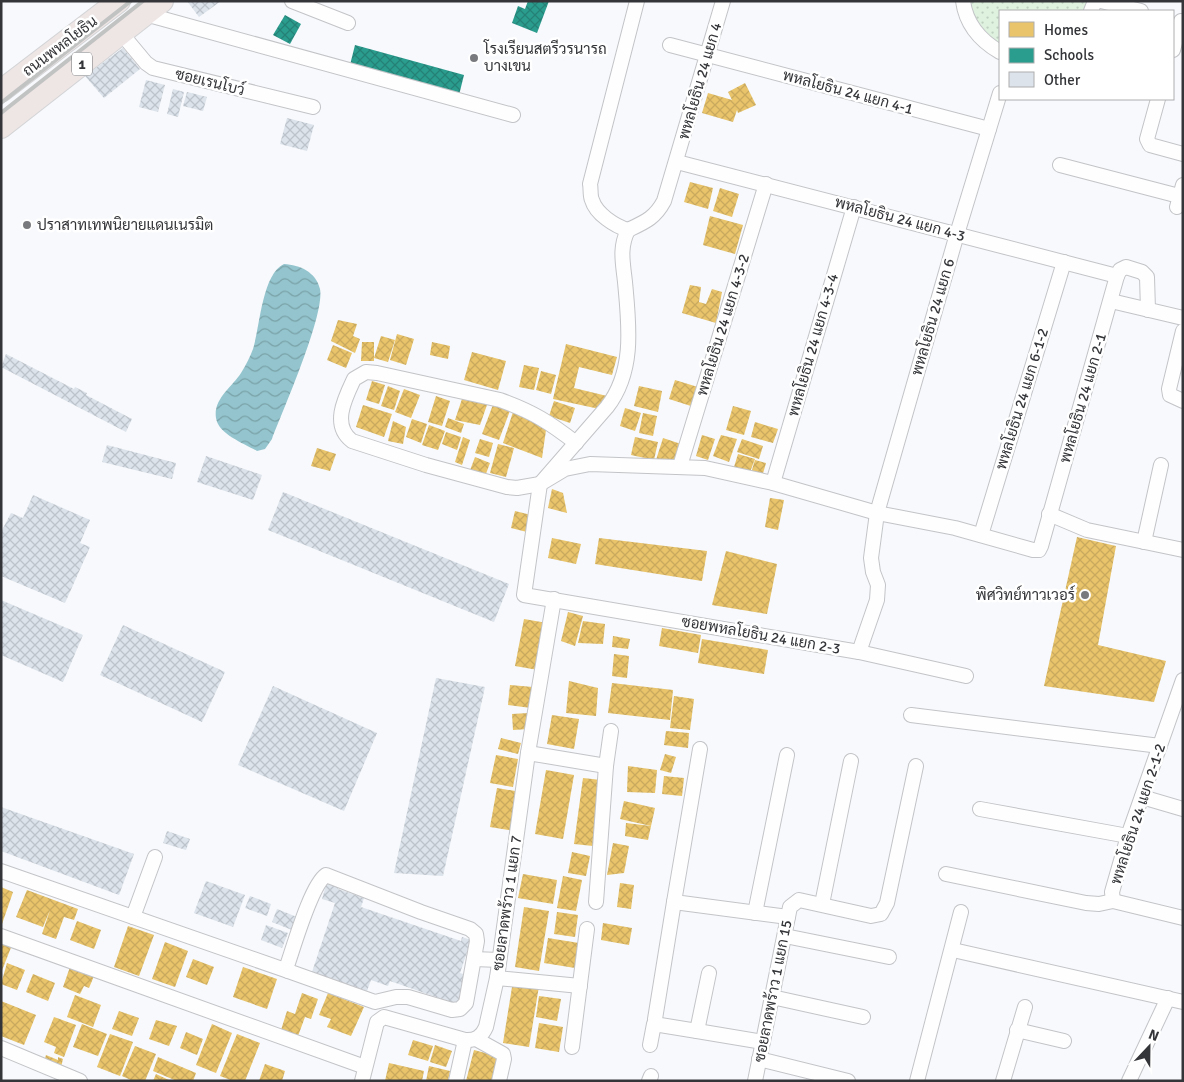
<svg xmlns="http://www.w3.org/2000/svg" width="1184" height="1082" font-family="Signika,Sarabun,sans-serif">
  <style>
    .green { fill: url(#green-dots) }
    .water { fill: url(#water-waves) }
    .homes { fill: url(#homes-cross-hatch) }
    .schools { fill: url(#schools-cross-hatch) }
    .building { fill: url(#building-cross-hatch) }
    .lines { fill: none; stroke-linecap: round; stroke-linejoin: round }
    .minor-casing { stroke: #c3c4c7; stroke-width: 16 }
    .primary-casing { stroke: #d3d4d6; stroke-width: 24 }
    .minor { stroke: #fefeff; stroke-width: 14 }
    .primary { stroke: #eee5e5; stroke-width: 22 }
    .rail { stroke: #c1c2c2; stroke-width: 4 }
    .poi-dot { fill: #787a7d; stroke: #fff; stroke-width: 2 }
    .labels { text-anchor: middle; stroke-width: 5; stroke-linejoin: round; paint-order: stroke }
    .shield { fill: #fff; stroke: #717274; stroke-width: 1 }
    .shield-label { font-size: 14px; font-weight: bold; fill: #343538 }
    .street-label { font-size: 15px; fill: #343538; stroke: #fff }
    .poi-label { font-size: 15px; fill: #343538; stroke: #fff; text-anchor: start }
  </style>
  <defs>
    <pattern id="green-dots" width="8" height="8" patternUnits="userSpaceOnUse" patternTransform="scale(1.25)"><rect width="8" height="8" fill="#def2df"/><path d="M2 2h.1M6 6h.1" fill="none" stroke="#bfd0c0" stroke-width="1.8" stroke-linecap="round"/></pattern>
    <pattern id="water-waves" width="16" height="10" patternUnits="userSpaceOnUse" patternTransform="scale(1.25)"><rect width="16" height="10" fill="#94c5ce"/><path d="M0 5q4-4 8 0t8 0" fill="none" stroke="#7aa1a8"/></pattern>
    <pattern id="homes-cross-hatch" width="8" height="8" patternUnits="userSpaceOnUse" patternTransform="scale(1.25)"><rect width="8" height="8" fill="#e9c46a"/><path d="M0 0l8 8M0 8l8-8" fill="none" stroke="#c8a95d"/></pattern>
    <pattern id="schools-cross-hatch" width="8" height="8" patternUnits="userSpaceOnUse" patternTransform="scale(1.25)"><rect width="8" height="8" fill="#2a9d8f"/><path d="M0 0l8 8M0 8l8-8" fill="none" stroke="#258176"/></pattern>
    <pattern id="building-cross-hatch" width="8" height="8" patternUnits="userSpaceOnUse" patternTransform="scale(1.25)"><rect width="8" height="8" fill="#dce3eb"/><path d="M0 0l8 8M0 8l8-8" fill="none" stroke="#bdc3ca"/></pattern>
  </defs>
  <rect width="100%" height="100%" fill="#f7f9fc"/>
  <!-- green -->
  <polygon class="green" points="963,1 1093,1 1089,11 1000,11 1000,51 995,49"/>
  <!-- water -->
  <path class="water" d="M284 264C300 265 316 272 320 289 325 315 283 410 272 439L265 449 257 451C245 444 218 434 216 418 213 399 232 387 241 373 246 365 250 357 253 349 260 327 262 274 284 264Z"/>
  <!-- homes -->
  <g class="homes">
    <polygon points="745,83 756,105 738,113 737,110 733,122 702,113 708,93 732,100 728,92"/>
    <polygon points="690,182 713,188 708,209 684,202"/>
    <polygon points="720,188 739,194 732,217 713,211"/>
    <polygon points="710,216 743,225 735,254 703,245"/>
    <polygon points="690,285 701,287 699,302 706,304 712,289 722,292 716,323 682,313"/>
    <polygon points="338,320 357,324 353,336 360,339 355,353 331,341"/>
    <polygon points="397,334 414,339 406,365 390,360"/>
    <polygon points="381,336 395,340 388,362 374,358"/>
    <polygon points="362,342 374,342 374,361 361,361"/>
    <polygon points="432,342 450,346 448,359 430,355"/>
    <polygon points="566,344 617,357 612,375 579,367 574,388 607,396 604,410 553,399"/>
    <polygon points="333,345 352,353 346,368 327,360"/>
    <polygon points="472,352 506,361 498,390 464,380"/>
    <polygon points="524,365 539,368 534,390 519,387"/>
    <polygon points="541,371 556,375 551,394 536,390"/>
    <polygon points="675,380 701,388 694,407 669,399"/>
    <polygon points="372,381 385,385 379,404 366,400"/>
    <polygon points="388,386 400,391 394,410 381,406"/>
    <polygon points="639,386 662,391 658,412 634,406"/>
    <polygon points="404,389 420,395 411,418 395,412"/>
    <polygon points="436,396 450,401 442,426 428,422"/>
    <polygon points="462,399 488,402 480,425 455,420"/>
    <polygon points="554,401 575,408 570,423 549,416"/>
    <polygon points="494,402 511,408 499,440 482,434"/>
    <polygon points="363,405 392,414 384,437 356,427"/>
    <polygon points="733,406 751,411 744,435 726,430"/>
    <polygon points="625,408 641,413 635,431 620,426"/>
    <polygon points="513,412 547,423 542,458 503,443"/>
    <polygon points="643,413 657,416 653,436 639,433"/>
    <polygon points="448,418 464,424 461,433 445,427"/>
    <polygon points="412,419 427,424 421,443 406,437"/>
    <polygon points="393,421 406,427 403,444 388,441"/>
    <polygon points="755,422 778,429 773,443 751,437"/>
    <polygon points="429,425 445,431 438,450 422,445"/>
    <polygon points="446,432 461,437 457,450 442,444"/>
    <polygon points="702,435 715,439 708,460 696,456"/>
    <polygon points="721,435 737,439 729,462 713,456"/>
    <polygon points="463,437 470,440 462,465 455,462"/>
    <polygon points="635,437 658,442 654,460 631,455"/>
    <polygon points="663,438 681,444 674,465 656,460"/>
    <polygon points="480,439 493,443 489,457 475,453"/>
    <polygon points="742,439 763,446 759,459 737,452"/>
    <polygon points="498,444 514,448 506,477 490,473"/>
    <polygon points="317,448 336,454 330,471 311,466"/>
    <polygon points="738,454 755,459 750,472 734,467"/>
    <polygon points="475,457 490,463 484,479 469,473"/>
    <polygon points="755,460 766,463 762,477 751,473"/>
    <polygon points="552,489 563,493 567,513 548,508"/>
    <polygon points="770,498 784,500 778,530 765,527"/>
    <polygon points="515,511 531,515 527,532 511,528"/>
    <polygon points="1077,537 1116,546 1098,645 1166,661 1154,702 1044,686"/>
    <polygon points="552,538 581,544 576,564 548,558"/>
    <polygon points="599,538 707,551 702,581 595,564"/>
    <polygon points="726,551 777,564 767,614 712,605"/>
    <polygon points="568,612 583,616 575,646 561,641"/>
    <polygon points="524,619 547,623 538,670 515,666"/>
    <polygon points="583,621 605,624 603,644 578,643"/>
    <polygon points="662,628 701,635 698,653 659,646"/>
    <polygon points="613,636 630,639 628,649 612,647"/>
    <polygon points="702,639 768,650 764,674 698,663"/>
    <polygon points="614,654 629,656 627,678 612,676"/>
    <polygon points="569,681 598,688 596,716 566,713"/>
    <polygon points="612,683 673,690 670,720 608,713"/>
    <polygon points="510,685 533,687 531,708 508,705"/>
    <polygon points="674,696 694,699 690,730 670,728"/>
    <polygon points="528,713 529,729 513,730 512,714"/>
    <polygon points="552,715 579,719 574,749 547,744"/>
    <polygon points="666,731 689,733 688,748 664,745"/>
    <polygon points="501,738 521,743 518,754 498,749"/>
    <polygon points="665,754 676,757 671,773 660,770"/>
    <polygon points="496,755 518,759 513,787 490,783"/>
    <polygon points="628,766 657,770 655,793 627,792"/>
    <polygon points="546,770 574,775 563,839 535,834"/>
    <polygon points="664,776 684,778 682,796 662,794"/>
    <polygon points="583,778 601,780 593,846 574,844"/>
    <polygon points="497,788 521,792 514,831 490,827"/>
    <polygon points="624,801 655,808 651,826 620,819"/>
    <polygon points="626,823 651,826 648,840 625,836"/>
    <polygon points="613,843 629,846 624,873 607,875"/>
    <polygon points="572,852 590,856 586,876 568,873"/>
    <polygon points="523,874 557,880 553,904 518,898"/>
    <polygon points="563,876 582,880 576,911 557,908"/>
    <polygon points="620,883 634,885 631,909 617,907"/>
    <polygon points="1,887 13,892 2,924 1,924"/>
    <polygon points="27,890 78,909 74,920 64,917 56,939 42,934 50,910 43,927 16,917"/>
    <polygon points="524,907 549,911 539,971 515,967"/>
    <polygon points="557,912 578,915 575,937 554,934"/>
    <polygon points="77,921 101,930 94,949 70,940"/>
    <polygon points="603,923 632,928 629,945 601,940"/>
    <polygon points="128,926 154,935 139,976 114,967"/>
    <polygon points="548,938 579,943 575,968 544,963"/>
    <polygon points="1,941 12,945 1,973"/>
    <polygon points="165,942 188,951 175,987 152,979"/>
    <polygon points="193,959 214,967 207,985 186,977"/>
    <polygon points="7,963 25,970 17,990 1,984"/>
    <polygon points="70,967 94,976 89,988 84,986 80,994 63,987"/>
    <polygon points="243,967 277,979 267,1009 233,997"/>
    <polygon points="33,974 55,983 48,1001 26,992"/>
    <polygon points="513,981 539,986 529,1047 503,1043"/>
    <polygon points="302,993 318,999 311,1019 305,1017 298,1036 281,1030 287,1011 295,1014"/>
    <polygon points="328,993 364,1007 351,1036 327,1027 331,1019 319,1015"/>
    <polygon points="75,995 101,1005 93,1027 67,1017"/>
    <polygon points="539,996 561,999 557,1021 536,1017"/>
    <polygon points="1,1001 36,1015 24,1045 1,1036"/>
    <polygon points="119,1011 139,1018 132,1036 112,1029"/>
    <polygon points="54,1017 76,1025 64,1057 54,1053 56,1047 44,1042"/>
    <polygon points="156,1020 177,1026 169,1046 149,1039"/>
    <polygon points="539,1023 563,1027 559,1052 535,1048"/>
    <polygon points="82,1024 107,1034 98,1056 73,1047"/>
    <polygon points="212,1024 232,1033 216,1073 196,1065"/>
    <polygon points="186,1032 203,1039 197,1055 180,1048"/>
    <polygon points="110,1034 133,1042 120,1076 97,1067"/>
    <polygon points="237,1034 260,1043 245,1081 233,1081 220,1076"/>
    <polygon points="413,1040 433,1046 428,1061 408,1055"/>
    <polygon points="435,1045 452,1051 446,1067 430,1062"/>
    <polygon points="135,1046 156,1054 145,1081 133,1081 122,1076"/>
    <polygon points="474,1050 500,1057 494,1081 466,1081"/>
    <polygon points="46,1055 58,1060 58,1057 63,1059 60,1071 43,1065"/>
    <polygon points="158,1057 196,1073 193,1081 177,1081 153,1071"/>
    <polygon points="389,1063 424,1071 422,1081 385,1081"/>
    <polygon points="265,1064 285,1071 282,1081 259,1081"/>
    <polygon points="429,1066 450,1071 448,1081 426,1081"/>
    <polygon points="156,1074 171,1081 153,1081"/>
  </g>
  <!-- schools -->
  <g class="schools">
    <polygon points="528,1 549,1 537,33 512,23 518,6 525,9"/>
    <polygon points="285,15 301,24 290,44 273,35"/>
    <polygon points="355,45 464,75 459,95 350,65"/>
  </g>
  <!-- building -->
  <g class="building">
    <polygon points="187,1 221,1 199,17"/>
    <polygon points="123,48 140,69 104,98 85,76"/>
    <polygon points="146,80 165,85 158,112 139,107"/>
    <polygon points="173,89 184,92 178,117 167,114"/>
    <polygon points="187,92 207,97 203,111 183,106"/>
    <polygon points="287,118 314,125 307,151 280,144"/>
    <polygon points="6,354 74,389 75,387 87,393 86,395 132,419 126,432 1,367"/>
    <polygon points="107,445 176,463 172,479 102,462"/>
    <polygon points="206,456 262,475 253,500 197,482"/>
    <polygon points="283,492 509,584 494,622 268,530"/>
    <polygon points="33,495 90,520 80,543 90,547 65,603 1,576 1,532 11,513 23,518"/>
    <polygon points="1,600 83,635 63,682 1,655"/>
    <polygon points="123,625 225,672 202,722 100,675"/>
    <polygon points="436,678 485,687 443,876 394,873"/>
    <polygon points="273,686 377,733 344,811 238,765"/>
    <polygon points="1,807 134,854 119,895 1,851"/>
    <polygon points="167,831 190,839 186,850 163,843"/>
    <polygon points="206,881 245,895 233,927 194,913"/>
    <polygon points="327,882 339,886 338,889 364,898 361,907 461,941 462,937 471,940 460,973 466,975 460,993 463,994 459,1005 390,981 388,986 371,980 367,991 312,972 335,903 322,899"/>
    <polygon points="250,896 271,904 267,916 245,908"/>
    <polygon points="277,909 297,917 292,930 272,922"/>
    <polygon points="266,925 288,933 282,948 261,940"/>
  </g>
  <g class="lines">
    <!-- minor casing -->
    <g class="minor-casing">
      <g id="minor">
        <polyline points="292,1 348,23"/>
        <path d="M963 1C966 24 981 41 1000 52"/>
        <polyline points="1101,1 1141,11"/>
        <polyline points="1091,11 1095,1"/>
        <polyline points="145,14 513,115"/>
        <polyline points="121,33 146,63 153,68 313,107"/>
        <polyline points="670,45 989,129"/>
        <polyline points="1173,50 1181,21"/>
        <polyline points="1158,99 1147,139 1150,145 1183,154"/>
        <polyline points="1060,165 1179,196"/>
        <polyline points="1177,207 1183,185"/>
        <path d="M628 230C619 248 623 263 625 282 629 325 635 371 607 407L540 484 524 595 859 652 966 676"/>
        <path d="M628 230C645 222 655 218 664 201L723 1"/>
        <path d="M628 230C615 226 596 214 592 200 590 196 591 189 590 184L637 1"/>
        <polyline points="1117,276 1120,270 1126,267 1142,272 1147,277 1148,310"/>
        <polyline points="1111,301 1183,318"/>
        <polyline points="1183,331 1169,389 1170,395 1183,401"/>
        <path d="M576 443C549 422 533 412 500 400L377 373 366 372 354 379C345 398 331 425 352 441L426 465 507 487 517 488 540 484 565 469 590 464 705 468 773 483 877 513 955 528 1033 550H1039L1041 546 1117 276 677 162"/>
        <polyline points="680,466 766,184"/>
        <polyline points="773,483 854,207"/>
        <polyline points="1049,514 1087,530 1183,550"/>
        <polyline points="981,535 1064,262"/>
        <polyline points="1144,542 1161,465"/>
        <polyline points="859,652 877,600 878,585 873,572 871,558 877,513 957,234 1000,93"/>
        <polyline points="911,715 1160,746"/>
        <polyline points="700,749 674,902 788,917"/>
        <polyline points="528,753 606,766"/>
        <polyline points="1142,797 1183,809"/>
        <polyline points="980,809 1128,836"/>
        <polyline points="1,871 288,971"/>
        <polyline points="946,874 1086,903 1099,904 1113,901"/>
        <path d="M326 875 421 912 470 929 476 934 477 941 466 1003 460 1009 452 1010 408 997H396L375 1002 288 971 287 966C294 946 311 885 326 875Z"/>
        <polyline points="1113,901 1112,892 1128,836 1183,680"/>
        <polyline points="1113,901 1183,918"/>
        <polyline points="596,902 606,766 611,731"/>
        <polyline points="822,904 851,761"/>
        <polyline points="755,913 787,755"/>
        <polyline points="133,917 155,857"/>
        <polyline points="1,936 365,1067"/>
        <polyline points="785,936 889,957"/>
        <polyline points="953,950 1183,1002"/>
        <polyline points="474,959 499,960"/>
        <polyline points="497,978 580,986"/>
        <polyline points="772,997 863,1017"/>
        <polyline points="655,1019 674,902"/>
        <polyline points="1017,1030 1064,1041"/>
        <polyline points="697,1031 763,1042"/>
        <polyline points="476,1039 503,1054 504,1059 499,1081"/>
        <polyline points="650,1045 654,1024 697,1031 709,973"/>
        <polyline points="572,1047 587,929"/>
        <polyline points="1,1048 80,1081"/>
        <polyline points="759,1059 848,1081"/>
        <path d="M362 1081 377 1022 384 1017 465 1040C476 1041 482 1036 486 1027L497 978 528 753 554 599"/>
        <polyline points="456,1081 465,1040"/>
        <polyline points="649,1081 651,1076"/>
        <polyline points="755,1081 790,907 799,900 871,916 881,914 887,903 916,766"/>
        <polyline points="917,1081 961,912"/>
        <polyline points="1003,1081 1025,1007"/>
        <polyline points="1129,1081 1168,998"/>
      </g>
    </g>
    <!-- primary casing -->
    <g class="primary-casing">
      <g id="primary">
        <polyline points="1,91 119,1"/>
        <polyline points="1,127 162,1"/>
      </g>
    </g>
    <!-- minor -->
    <use href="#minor" class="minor"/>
    <!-- primary -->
    <use href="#primary" class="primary"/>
    <!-- rail -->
    <g class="rail">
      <polyline points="1,103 131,1"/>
      <polyline points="1,113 143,1"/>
    </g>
  </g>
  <!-- markers -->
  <g class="poi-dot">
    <circle cx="474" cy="58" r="5"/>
    <circle cx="27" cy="225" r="5"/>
    <circle cx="1085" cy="595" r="5"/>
  </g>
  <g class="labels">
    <!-- shield labels -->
    <rect class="shield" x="72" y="52.5" width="20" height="23" rx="4"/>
    <g class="shield-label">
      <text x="82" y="69">1</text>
    </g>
    <!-- street labels -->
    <g class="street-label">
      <text transform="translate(60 46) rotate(-37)" y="5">ถนนพหลโยธิน</text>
      <text transform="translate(700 81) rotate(-74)" y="5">พหลโยธิน 24 แยก 4</text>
      <text transform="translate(210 82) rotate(14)" y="5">ซอยเรนโบว์</text>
      <text transform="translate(848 92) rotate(15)" y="5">พหลโยธิน 24 แยก 4-1</text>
      <text transform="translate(900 219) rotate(15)" y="5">พหลโยธิน 24 แยก 4-3</text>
      <text transform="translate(933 317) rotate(-74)" y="5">พหลโยธิน 24 แยก 6</text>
      <text transform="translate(723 325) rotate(-73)" y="5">พหลโยธิน 24 แยก 4-3-2</text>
      <text transform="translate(813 345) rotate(-74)" y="5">พหลโยธิน 24 แยก 4-3-4</text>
      <text transform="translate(1083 398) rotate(-74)" y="5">พหลโยธิน 24 แยก 2-1</text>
      <text transform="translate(1022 399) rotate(-73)" y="5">พหลโยธิน 24 แยก 6-1-2</text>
      <text transform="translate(761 635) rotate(10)" y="5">ซอยพหลโยธิน 24 แยก 2-3</text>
      <text transform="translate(1138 814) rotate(-72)" y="5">พหลโยธิน 24 แยก 2-1-2</text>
      <text transform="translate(507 903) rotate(-82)" y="5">ซอยลาดพร้าว 1 แยก 7</text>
      <text transform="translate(773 991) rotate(-79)" y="5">ซอยลาดพร้าว 1 แยก 15</text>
    </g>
    <!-- poi labels -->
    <g class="poi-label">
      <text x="484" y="54">โรงเรียนสตรีวรนารถ<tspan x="484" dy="17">บางเขน</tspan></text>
      <text x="37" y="230">ปราสาทเทพนิยายแดนเนรมิต</text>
      <text x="1075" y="600" text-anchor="end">พิศวิทย์ทาวเวอร์</text>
    </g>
  </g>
  <!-- border -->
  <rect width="1184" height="1082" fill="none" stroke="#343538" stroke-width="5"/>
  <!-- legend -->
  <rect x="999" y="10" width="175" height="90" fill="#ffffff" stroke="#aeaeaf"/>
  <rect x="1009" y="22" width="25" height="15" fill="#e9c46a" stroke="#aeaeaf"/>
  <text x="1044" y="35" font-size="15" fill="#343538">Homes</text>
  <rect x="1009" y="48" width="25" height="15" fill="#2a9d8f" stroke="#aeaeaf"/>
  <text x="1044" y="60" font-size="15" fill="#343538">Schools</text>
  <rect x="1009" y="72" width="25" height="15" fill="#dce3eb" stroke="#aeaeaf"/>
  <text x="1044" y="85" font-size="15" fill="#343538">Other</text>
  <!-- north arrow -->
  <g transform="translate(1149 1047) rotate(22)" stroke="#ffffff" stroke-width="4" paint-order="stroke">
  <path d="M0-4L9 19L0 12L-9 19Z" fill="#343538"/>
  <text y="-8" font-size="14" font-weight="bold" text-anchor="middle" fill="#343538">N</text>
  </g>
</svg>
